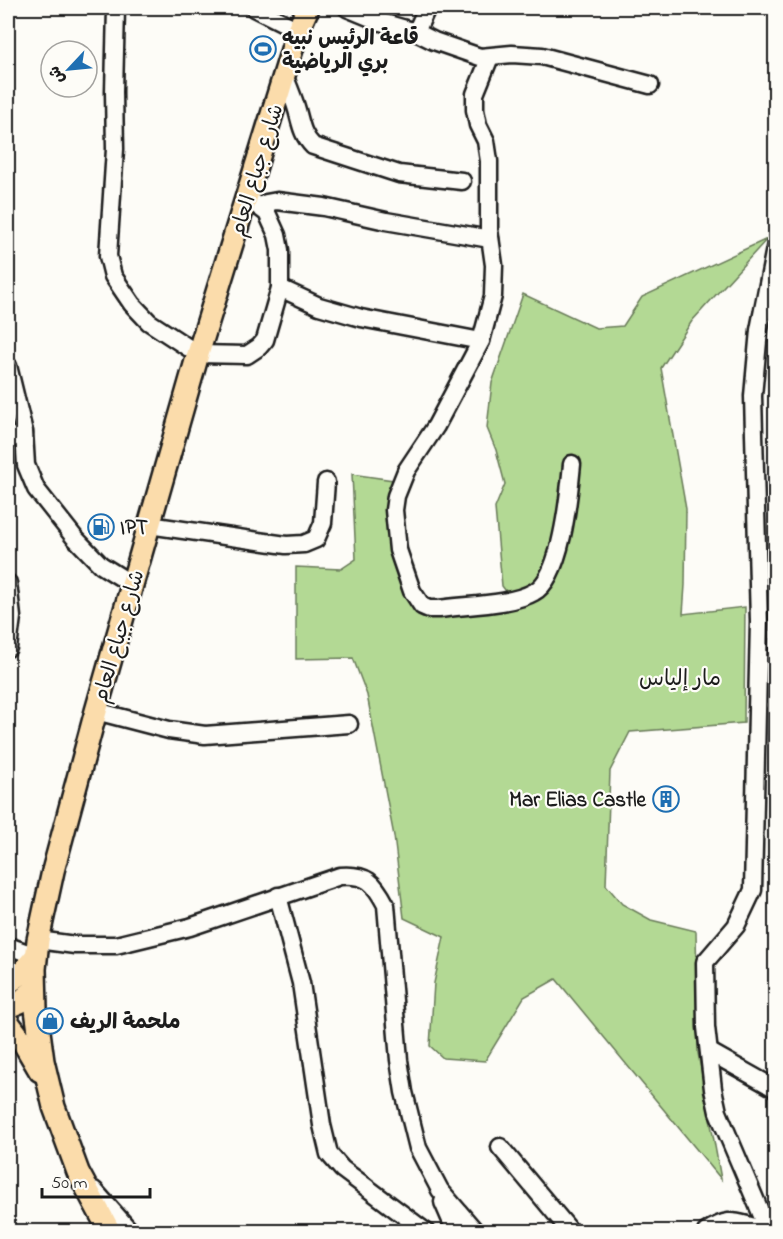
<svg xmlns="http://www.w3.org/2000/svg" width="783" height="1239" font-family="'Indie Flower','Playpen Sans Arabic',sans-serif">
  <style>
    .green { fill: #b3d994; stroke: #687a58; stroke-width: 1.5 }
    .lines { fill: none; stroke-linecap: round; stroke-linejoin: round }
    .minor-casing { stroke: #1c1c1c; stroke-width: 21 }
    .major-casing { stroke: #1c1c1c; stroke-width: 26 }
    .minor { stroke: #fdfcf7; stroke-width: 16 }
    .major { stroke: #fbdcab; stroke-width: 21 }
    .labels { text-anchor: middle; stroke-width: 4.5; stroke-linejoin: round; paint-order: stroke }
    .poi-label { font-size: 21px; font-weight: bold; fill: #1c1c1c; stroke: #fdfcf7; text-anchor: start }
    .street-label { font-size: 21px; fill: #1c1c1c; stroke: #fdfcf7 }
    .neighbourhood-label { font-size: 22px; fill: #1c1c1c; stroke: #fdfcf7 }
  </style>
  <rect width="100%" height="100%" fill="#fdfcf7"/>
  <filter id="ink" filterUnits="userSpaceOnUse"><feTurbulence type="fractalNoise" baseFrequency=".0167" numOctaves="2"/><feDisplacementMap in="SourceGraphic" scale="12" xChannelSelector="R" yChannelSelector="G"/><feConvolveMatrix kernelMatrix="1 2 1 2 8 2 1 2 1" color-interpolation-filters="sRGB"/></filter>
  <g filter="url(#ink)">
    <!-- green -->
    <g class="green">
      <polygon points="767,239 692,321 661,368 686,509 685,585 683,614 745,607 744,723 630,732 610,771 606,885 622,904 651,920 696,931 698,1053 721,1179 556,979 524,997 485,1061 443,1058 430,1046 434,983 444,937 404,918 394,836 367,695 353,658 296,659 296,567 341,569 356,559 352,474 393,480 389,511 396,556 434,614 515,603 502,586 495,508 505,484 496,450 487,428 492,383 523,294 596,328 623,326 642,297"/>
      <polygon points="775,434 775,569 769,569"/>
    </g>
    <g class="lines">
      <!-- minor casing -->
      <g class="minor-casing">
        <g id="minor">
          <polyline points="116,8 114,92 115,149 108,256 113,276 132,304 149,322 198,354 247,355 259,347 265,340 280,288 280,250 277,235 267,213 247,198"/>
          <polyline points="254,8 298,30"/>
          <polyline points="347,8 381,22 416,32 427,8"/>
          <polyline points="416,32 434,41 480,57 512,54 542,56 650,85"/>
          <path d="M490 57 475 94V110L478 125 486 141 489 161V230L494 265 493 296 481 341 436 426 406 471 396 496 394 510 398 550 412 591 422 606 429 609H439C465 605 512 605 534 592 562 577 569 495 572 464"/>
          <path d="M285 77C289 88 294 99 297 110 301 124 302 135 313 146L399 174 462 181"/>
          <polyline points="260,207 266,203 277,201 324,207 386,221 490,239"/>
          <polyline points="280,288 319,306 361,318 481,341"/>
          <polyline points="8,366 24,432"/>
          <polyline points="8,440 24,432 26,465 36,489 74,537 101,565 133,585"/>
          <polyline points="149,525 286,545 304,544 316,539 323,523 326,482"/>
          <polyline points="8,583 12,617 8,648"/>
          <polyline points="96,711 169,730 205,735 349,724"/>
          <polyline points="278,896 301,983 322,1125 329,1154 342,1169 426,1232"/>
          <path d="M38 940 75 945H116L190 927 340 876C367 874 374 882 386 905L399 1060 404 1092 418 1148 440 1190 476 1232"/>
          <polyline points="8,946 36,956"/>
          <polyline points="710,1052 776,1089"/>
          <polyline points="500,1147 571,1232"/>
          <polyline points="94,1190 131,1232"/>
          <polyline points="443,1202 456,1232"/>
          <path d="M706 1232C734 1213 738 1226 767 1229"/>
          <polyline points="769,1232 718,1112 713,1089 706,1027 705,962 736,926 753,890 759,622 753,396 759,330 776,243"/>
        </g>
      </g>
      <!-- major casing -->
      <g class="major-casing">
        <g id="major">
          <polyline points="8,983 21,974 36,956"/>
          <polyline points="8,1007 20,1002 35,989"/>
          <polyline points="8,1022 23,1042 40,1071"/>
          <polyline points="110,1232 78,1172 54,1107 43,1061 36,1009 35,969 38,940 53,871 96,711 198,354 298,30 308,8"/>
        </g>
      </g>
      <!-- minor -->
      <use href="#minor" class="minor"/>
      <!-- major -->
      <use href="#major" class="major"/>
    </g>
  </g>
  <!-- icons -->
  <defs>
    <g id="stadium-ring" transform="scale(1.35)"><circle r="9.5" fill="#fdfcf7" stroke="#1f6fb2" stroke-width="1.5"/><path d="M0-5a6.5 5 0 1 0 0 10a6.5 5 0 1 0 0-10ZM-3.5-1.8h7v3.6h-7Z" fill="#1f6fb2"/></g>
    <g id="fuel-ring" transform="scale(1.35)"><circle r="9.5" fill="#fdfcf7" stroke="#1f6fb2" stroke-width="1.5"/><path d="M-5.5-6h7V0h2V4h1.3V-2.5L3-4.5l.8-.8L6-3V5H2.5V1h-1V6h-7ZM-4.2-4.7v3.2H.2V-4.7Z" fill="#1f6fb2"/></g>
    <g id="building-ring" transform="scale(1.35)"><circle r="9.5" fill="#fdfcf7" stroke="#1f6fb2" stroke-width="1.5"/><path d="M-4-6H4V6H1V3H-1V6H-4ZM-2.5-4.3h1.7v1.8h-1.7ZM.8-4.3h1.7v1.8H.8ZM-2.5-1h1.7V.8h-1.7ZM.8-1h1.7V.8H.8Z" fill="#1f6fb2"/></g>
    <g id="shop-ring" transform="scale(1.35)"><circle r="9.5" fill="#fdfcf7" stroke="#1f6fb2" stroke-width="1.5"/><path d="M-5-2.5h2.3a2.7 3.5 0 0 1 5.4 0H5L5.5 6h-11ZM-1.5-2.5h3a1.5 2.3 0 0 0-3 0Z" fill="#1f6fb2"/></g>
  </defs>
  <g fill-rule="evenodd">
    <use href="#stadium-ring" x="263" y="49"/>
    <use href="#fuel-ring" x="101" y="527"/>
    <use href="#building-ring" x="666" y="799"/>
    <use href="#shop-ring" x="50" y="1021"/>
  </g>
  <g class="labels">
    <!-- poi labels -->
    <g class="poi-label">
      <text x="282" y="44">قاعة الرئيس نبيه<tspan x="282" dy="24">بري الرياضية</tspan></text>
      <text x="120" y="534">IPT</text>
      <text x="646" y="806" text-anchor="end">Mar Elias Castle</text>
      <text x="70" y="1028">ملحمة الريف</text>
    </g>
    <!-- street labels -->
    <g class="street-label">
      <text transform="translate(256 170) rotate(-73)" y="7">شارع جباع العام</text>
      <text transform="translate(118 636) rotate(-74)" y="7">شارع جباع العام</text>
    </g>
    <!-- neighbourhood labels -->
    <g class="neighbourhood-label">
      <text x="680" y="685">مار إلياس</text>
    </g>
  </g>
  <!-- margin -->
  <rect width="783" height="1239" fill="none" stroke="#fdfcf7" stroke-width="30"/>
  <rect x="15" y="15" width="753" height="1209" fill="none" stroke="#1c1c1c" stroke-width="2" filter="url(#ink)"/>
  <!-- north arrow -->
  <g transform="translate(69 69) rotate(244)"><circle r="28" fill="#fdfcf7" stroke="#a3a29f" stroke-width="1.5"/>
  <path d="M0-4.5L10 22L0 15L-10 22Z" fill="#1f6fb2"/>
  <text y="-9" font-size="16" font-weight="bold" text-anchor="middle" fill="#1c1c1c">ش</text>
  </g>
  <!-- scale -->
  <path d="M42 1188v9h108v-9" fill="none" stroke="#1c1c1c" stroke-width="3"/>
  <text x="51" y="1188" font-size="18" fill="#1c1c1c" stroke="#fdfcf7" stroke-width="4.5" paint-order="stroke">50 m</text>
</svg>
